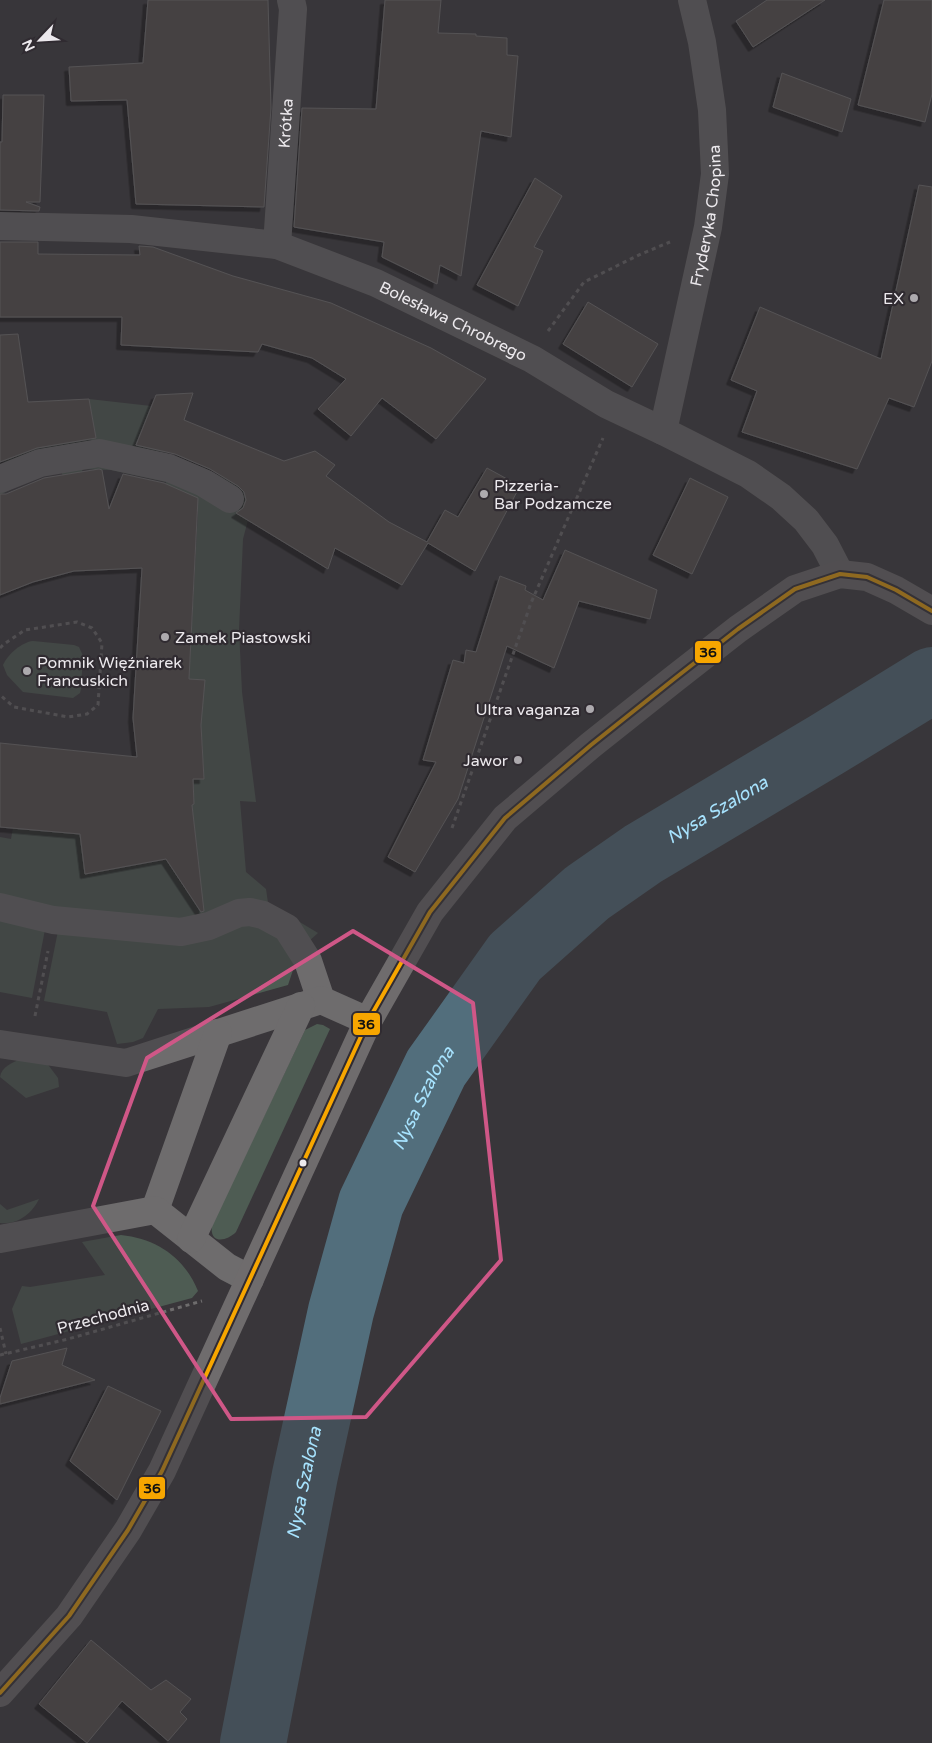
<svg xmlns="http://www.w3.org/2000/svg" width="932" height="1743" font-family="'Varela Round',sans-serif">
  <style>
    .green { fill: #4e5c53 }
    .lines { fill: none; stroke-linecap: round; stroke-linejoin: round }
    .river { stroke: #526e7c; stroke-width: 66 }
    .building { fill: #56504e; stroke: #767474; filter: url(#shadow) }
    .path { stroke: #6e6c6d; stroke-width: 3; stroke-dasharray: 4 4; stroke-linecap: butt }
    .minor { stroke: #6e6c6d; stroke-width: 28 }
    .major { stroke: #6f6c6d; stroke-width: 28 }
    .bus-1-casing { stroke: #302b31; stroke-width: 8 }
    .bus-1 { stroke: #f7a600; stroke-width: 4 }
    .marked { fill: none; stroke: #cf5787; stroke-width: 4; stroke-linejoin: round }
    .poi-dot { fill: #adaaae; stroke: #302b31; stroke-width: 2 }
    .bus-dot { fill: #ece9ed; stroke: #302b31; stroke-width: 2 }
    .labels { text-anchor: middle; stroke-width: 4.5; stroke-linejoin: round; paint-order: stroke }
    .street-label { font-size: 16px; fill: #ece9ed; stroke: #302b31 }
    .poi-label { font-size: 16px; fill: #ece9ed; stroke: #302b31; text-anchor: end }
    .water-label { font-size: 18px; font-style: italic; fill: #a7e3fe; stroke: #302b31 }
    .line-badge { stroke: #302b31; stroke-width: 2 }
    .pale-badge-label { font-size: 14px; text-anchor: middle; font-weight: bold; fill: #111 }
  </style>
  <defs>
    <filter id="shadow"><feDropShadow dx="-4.5" dy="4.5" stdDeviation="0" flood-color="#0009"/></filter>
  </defs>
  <rect width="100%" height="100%" fill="#39363a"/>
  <!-- green -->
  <g class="green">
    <polygon points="89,399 151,406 137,441 263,494 248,520 243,539 239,630 242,692 256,802 240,801 246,872 266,889 268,903 318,933 309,941 294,926 174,923 0,900 0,837 11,839 13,828 80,834 86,874 170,859 171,864 179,879 184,880 199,869 192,805 194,804 193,779 204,779 202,742 189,679 198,511 167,511 166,482 111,470 82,469 88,507 71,506 61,470 36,476 0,495 0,484 34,471 157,461 5,472 3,442 95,435"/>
    <path d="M33 641 74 645 79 647 83 656 81 689 80 693 73 698 23 692 7 675 3 665C8 654 22 642 33 641Z"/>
    <polygon points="0,914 46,924 32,998 0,992"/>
    <polygon points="239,920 275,929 294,962 293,970 288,985 209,1007 158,1009 143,1038 133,1042 117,1044 107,1012 44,1001 59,926"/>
    <path d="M317 1024 323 1025 330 1029 236 1232C226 1242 209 1244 212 1225L305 1030Z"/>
    <path d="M21 1059 46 1062 58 1078 59 1087 26 1098 0 1077C1 1067 13 1062 21 1059Z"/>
    <path d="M39 1199C32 1214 17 1225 0 1223V1204L7 1210Z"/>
    <path d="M121 1235C157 1239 184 1257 198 1291L192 1298 21 1344 12 1309 22 1286 30 1287 105 1275 82 1242Z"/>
  </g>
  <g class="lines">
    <!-- river -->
    <path class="river" id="s1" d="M253 1743 305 1475 341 1311 371 1203 436 1068 515 957 587 893 643 854 826 745 932 680"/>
  </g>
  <!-- building -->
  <g class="building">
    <polygon points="148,0 268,0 271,108 264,207 136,204 127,100 71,101 69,67 143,63"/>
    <polygon points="385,0 441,0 438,33 476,34 476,36 507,38 507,55 518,56 511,137 481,131 461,276 440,265 437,284 382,257 384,242 294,227 302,108 376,109"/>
    <polygon points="767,0 825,0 753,47 736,21"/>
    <polygon points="884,0 932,0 932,94 925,122 858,105"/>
    <polygon points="782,73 851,99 842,132 773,107"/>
    <polygon points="3,95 44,95 40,202 26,202 40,207 39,211 0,210 0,142 2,142"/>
    <polygon points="535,178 562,196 534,247 543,251 518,306 477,285"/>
    <polygon points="919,185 932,187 932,361 914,407 889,398 857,469 742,432 757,391 731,380 760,307 881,359"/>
    <polygon points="0,242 38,242 38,254 140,255 139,246 153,247 233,276 331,303 431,348 486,379 436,439 382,398 351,436 318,409 346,379 312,358 262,344 258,352 121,345 122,317 0,317"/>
    <polygon points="588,302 658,344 632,387 563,344"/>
    <polygon points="18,334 28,402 89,399 96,438 37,448 0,462 0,335"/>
    <polygon points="193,393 184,420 284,461 315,451 335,465 326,476 389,522 427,542 445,510 458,517 487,468 520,486 475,571 428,543 402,585 335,548 328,569 236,513 243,508 246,500 244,492 238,486 210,469 175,454 136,445 156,395"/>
    <polygon points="99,469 102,470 109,509 123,474 164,483 198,498 189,679 205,680 201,725 204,779 193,779 194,804 192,805 204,911 201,912 166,859 85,874 80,834 0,827 0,743 137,757 133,718 142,568 74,571 33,582 0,595 0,494 6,494 44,478"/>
    <polygon points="690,478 728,497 692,574 653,555"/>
    <polygon points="565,550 657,590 650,619 579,601 554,668 507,646 458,799 415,872 388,857 436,762 423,760 453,660 464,663 466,650 476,652 500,576 526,586 525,590 543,600"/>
    <polygon points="67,1348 62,1365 95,1380 0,1404 0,1398 12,1361"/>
    <polygon points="108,1386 161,1411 117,1500 70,1461"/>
    <polygon points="91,1640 151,1690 166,1680 191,1699 180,1712 187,1719 168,1741 122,1701 87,1743 39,1704"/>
  </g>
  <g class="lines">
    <!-- path -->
    <g class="path">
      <polyline points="548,331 584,282 641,254 670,242"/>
      <polyline points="0,648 4,644 25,630 77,622 92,628 102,643 98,705 87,714 68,717 14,707 0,695"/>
      <polyline points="452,828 531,603 603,438"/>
      <polyline points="35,1016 48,951"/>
      <polyline points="0,1328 6,1354"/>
      <polyline points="0,1355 68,1339 202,1301"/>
    </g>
    <!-- minor -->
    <g class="minor">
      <path id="s2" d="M0 226 131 229 277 245 376 283 532 359 606 404 663 431 748 474 781 497 806 520 825 545 840 574"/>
      <path id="s3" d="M277 245 293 9 291 0"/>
      <path id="s4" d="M663 431 708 227 715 174 712 110 702 42 692 0"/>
      <polyline points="0,479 40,463 99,453 169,468 204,483 230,499"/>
      <polyline points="0,907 53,920 181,932 209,926 239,913 250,912 263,915 287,928 308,961 321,1000"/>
      <polyline points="0,1044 126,1063 321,1000 368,1021"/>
      <polyline points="155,1210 218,1033"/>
      <polyline points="0,1239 155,1210 227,1267 250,1279"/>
      <polyline points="191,1239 301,1006"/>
    </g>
    <!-- major -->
    <polyline class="major" points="0,1693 69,1616 128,1530 162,1471 368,1021 430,912 505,818 591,745 674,679 738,629 795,589 840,574 867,577 896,590 932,611"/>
    <!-- bus-1 casing -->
    <g class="bus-1-casing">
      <polyline id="bus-1" points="0,1693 69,1616 128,1530 162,1471 368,1021 430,912 505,818 591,745 674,679 738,629 795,589 840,574 867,577 896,590 932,611"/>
    </g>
    <!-- bus-1 -->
    <use href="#bus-1" class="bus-1"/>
  </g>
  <!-- marked area -->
  <path d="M0 0H932V1743H0ZM353 931 473 1003 501 1260 366 1417 231 1419 93 1206 147 1058Z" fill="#39363a" fill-opacity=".55" fill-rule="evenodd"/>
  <path class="marked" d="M353 931 473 1003 501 1260 366 1417 231 1419 93 1206 147 1058Z"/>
  <!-- markers -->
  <g class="poi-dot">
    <circle cx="914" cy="298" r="5"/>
    <circle cx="484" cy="494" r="5"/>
    <circle cx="165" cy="637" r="5"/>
    <circle cx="27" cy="671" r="5"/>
    <circle cx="590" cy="709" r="5"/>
    <circle cx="518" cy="760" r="5"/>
  </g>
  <circle class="bus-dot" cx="303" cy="1163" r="4.5"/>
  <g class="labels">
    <!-- street labels -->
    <g class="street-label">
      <text dy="6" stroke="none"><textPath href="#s3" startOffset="122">Krótka</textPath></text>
      <text dy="6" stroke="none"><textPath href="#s4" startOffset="220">Fryderyka Chopina</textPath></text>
      <text dy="6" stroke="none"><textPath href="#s2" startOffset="470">Bolesława Chrobrego</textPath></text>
      <text transform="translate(103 1316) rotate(-15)" y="6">Przechodnia</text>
    </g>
    <!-- poi labels -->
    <g class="poi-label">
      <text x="904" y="304">EX</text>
      <text x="494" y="491" text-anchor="start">Pizzeria-<tspan x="494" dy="18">Bar Podzamcze</tspan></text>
      <text x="175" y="643" text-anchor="start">Zamek Piastowski</text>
      <text x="37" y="668" text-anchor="start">Pomnik Więźniarek<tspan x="37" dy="18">Francuskich</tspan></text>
      <text x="580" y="715">Ultra vaganza</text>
      <text x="508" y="766">Jawor</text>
    </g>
    <!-- water labels -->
    <g class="water-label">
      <text dy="6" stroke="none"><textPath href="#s1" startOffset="1090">Nysa Szalona</textPath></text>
      <text dy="6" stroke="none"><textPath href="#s1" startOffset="670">Nysa Szalona</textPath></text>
      <text dy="6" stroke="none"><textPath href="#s1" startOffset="265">Nysa Szalona</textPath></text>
    </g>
  </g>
  <g class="line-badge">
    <rect x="694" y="640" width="28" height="24" rx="5" fill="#f7a600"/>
    <rect x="352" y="1012" width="29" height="24" rx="5" fill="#f7a600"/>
    <rect x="138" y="1476" width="28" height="24" rx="5" fill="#f7a600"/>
  </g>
  <g class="pale-badge-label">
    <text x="708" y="657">36</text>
    <text x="366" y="1029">36</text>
    <text x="152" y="1493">36</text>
  </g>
  <!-- north arrow -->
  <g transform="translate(40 40) rotate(245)" stroke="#302b31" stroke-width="4" paint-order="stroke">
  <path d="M0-4L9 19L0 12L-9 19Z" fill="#ece9ed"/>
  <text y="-8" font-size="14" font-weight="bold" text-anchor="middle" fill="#ece9ed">N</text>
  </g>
</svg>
